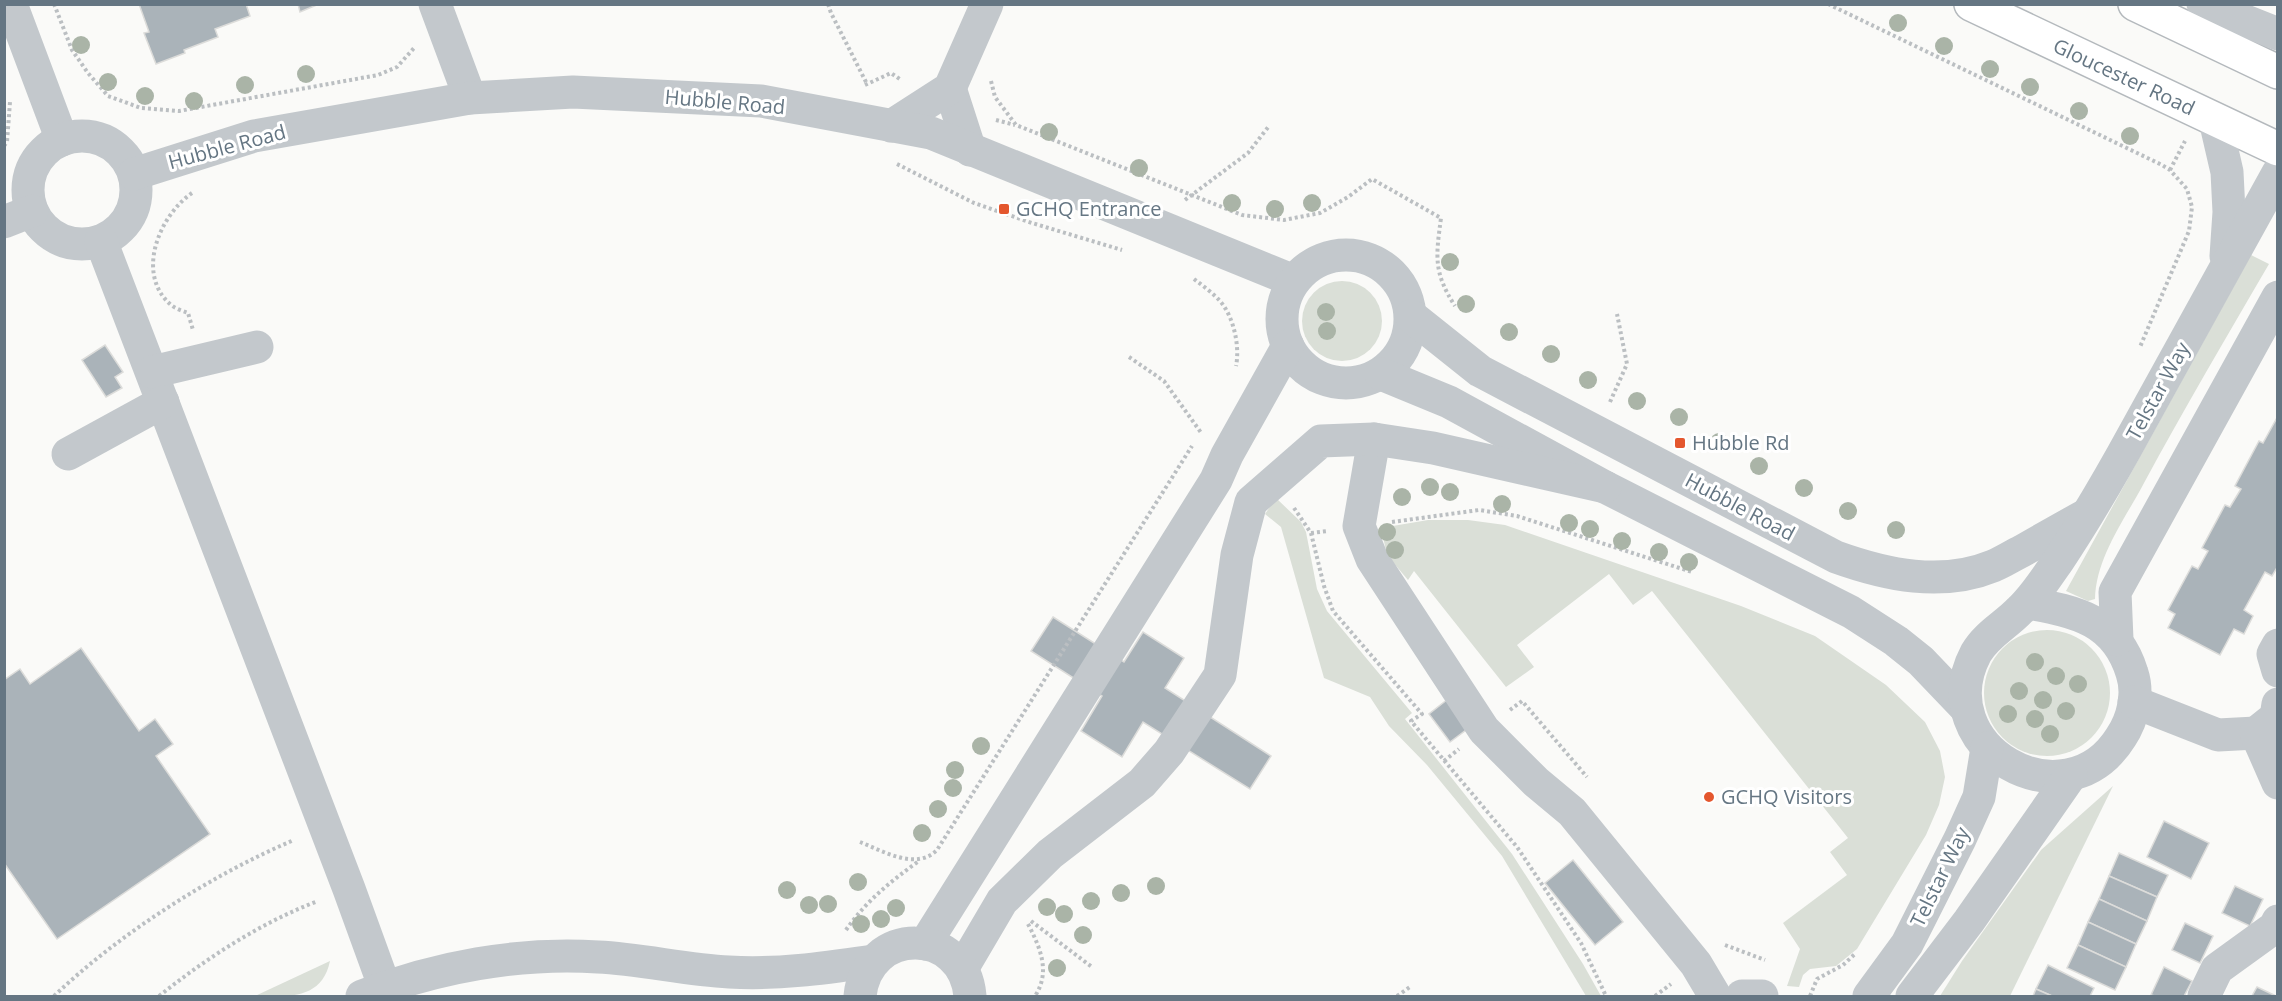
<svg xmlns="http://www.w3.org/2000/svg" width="2282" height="1001" font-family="'Open Sans',sans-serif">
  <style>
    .green { fill: #dadfd7 }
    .building { fill: #aab3b9; stroke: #dcdcda; stroke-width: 1.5 }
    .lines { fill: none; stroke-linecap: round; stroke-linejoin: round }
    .highway-casing { stroke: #b4b9bd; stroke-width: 36 }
    .path { stroke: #bbbfc2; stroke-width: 4; stroke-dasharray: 3 3; stroke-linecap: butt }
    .minor { stroke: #c3c8cc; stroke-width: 33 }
    .highway { stroke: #fff; stroke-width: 33 }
    .tree { fill: #aab4a7 }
    .poi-dot { fill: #e4572e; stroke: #fff; stroke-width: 2 }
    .labels { text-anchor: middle; stroke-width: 6; stroke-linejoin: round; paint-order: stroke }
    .street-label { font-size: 20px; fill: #657683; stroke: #fff }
    .poi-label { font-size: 20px; fill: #657683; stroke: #fff; text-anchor: start }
  </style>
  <rect width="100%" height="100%" fill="#fafaf8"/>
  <!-- green -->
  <g class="green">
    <path d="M2251 255 2269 264C2227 336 2184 409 2144 483 2125 519 2096 557 2095 599L2088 601 2066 591Z"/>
    <circle cx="1342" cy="321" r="40"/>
    <polygon points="1276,498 1301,522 1306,532 1317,589 1327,611 1412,713 1405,719 1512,854 1583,964 1601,996 1586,996 1502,856 1427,765 1389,726 1370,697 1324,678 1281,527 1265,514"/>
    <polygon points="1428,520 1468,520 1505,525 1741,606 1815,636 1886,685 1925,722 1940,751 1945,777 1939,805 1926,835 1857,949 1836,966 1810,969 1803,975 1799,987 1787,986 1800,949 1783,923 1847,875 1830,852 1848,838 1652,591 1633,605 1609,574 1517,645 1534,667 1506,687 1414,571 1408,580 1387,555 1381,528"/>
    <circle cx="2047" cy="693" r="63"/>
    <polygon points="2113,786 2010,996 1940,996 1962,961 2041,850"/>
    <path d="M330 961C322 1000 287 997 255 996Z"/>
  </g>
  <!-- building -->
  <g class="building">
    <polygon points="139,4 246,4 250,16 215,29 218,37 184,50 185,53 156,64 144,33 149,32"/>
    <polygon points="298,4 319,4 300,12"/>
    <polygon points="105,345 123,372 115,377 122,388 106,397 82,360"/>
    <polygon points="2278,416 2278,566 2272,576 2265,572 2244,610 2253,616 2244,634 2234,629 2220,655 2168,628 2175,614 2168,610 2192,566 2198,569 2208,551 2202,548 2225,505 2230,507 2241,489 2235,486 2259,441 2263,443"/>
    <polygon points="1053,617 1124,662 1143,632 1184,658 1165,688 1271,756 1250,789 1143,722 1122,757 1081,731 1102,696 1031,651"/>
    <polygon points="81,648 139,731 155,719 173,744 156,756 210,834 57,939 4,863 4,680 20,669 30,684"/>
    <polygon points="1448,699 1470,727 1450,742 1429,714"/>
    <polygon points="2164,821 2209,843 2191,879 2147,857"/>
    <polygon points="2119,853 2168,875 2157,897 2109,876"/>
    <polygon points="1573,860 1623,922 1595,945 1545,883"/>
    <polygon points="2109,876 2157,897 2147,921 2099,899"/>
    <polygon points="2235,886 2263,899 2250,926 2222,913"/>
    <polygon points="2099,899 2147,921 2136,944 2088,922"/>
    <polygon points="2088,922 2136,944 2126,967 2078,945"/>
    <polygon points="2185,923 2213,936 2200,963 2172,950"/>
    <polygon points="2078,945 2126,967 2115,990 2067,968"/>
    <polygon points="2048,965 2094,988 2090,996 2052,996 2036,989"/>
    <polygon points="2164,967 2192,981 2184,996 2155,996 2151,995"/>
    <polygon points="2257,987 2276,996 2252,996"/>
    <polygon points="2036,989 2052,996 2033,996"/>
  </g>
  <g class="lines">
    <!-- highway casing -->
    <g class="highway-casing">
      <g id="highway">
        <polyline points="1971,4 2278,149"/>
        <polyline points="2135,4 2278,72"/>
      </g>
    </g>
    <!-- path -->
    <g class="path">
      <polyline points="54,4 72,50 88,73 108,96 141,108 179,111 378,75 397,67 414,48"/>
      <polyline points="828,4 831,13 867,84"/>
      <polyline points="1828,4 2162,165 2170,170 2187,189 2192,207 2189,231 2140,347"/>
      <path d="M991 81 995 97 1016 125 1242 215 1284 220 1320 213 1348 197 1372 179 1441 218C1436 256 1433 272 1455 306"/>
      <polyline points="865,85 891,73 901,80"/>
      <polyline points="996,120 1015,125"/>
      <polyline points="4,146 7,142 10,102"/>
      <polyline points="897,164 974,203 1032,223 1122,250"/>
      <polyline points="2170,170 2185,141"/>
      <path d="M192 193C159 216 135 274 171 305 176 309 183 311 188 313L193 330"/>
      <polyline points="1185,200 1248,153 1269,126"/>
      <path d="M1194 279C1203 286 1213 293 1220 301 1234 317 1240 347 1236 366"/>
      <polyline points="1129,357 1164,381 1202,434"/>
      <polyline points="1610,402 1627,364 1617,314"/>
      <polyline points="1294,508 1311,533 1324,586 1333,611 1422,714 1411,721 1517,847 1581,943 1606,996"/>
      <polyline points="1392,522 1479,510 1517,516 1692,572"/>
      <polyline points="1311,533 1328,531"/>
      <polyline points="1510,710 1522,701 1587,777"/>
      <polyline points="1444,761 1459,749"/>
      <path d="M860 842C883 851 916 871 937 850L1192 446"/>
      <polyline points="1031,921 1092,967"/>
      <path d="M1028 924C1040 947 1051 972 1035 996"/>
      <path d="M846 930C866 901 891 881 919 861"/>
      <polyline points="1725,945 1765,960"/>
      <path d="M54 996C119 934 211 875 294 840"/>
      <path d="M159 996C207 958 260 923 318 901"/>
      <polyline points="1397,996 1410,987"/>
      <polyline points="1655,996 1671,984"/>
      <polyline points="1810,996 1817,979 1843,965 1855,954"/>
    </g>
    <!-- minor -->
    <g class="minor">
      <polyline points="11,4 62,140"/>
      <polyline points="435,4 470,98"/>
      <polyline points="2203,4 2278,34"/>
      <polyline points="950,88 970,150"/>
      <polyline points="2215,120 2227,172 2229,212 2226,256"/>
      <polyline points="891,126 950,88 987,4"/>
      <circle cx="82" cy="190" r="54"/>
      <polyline points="134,174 254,136 470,98 573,92 761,101 931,133 1294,281"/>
      <polyline points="4,222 32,211"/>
      <polyline points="101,241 349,889 385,988"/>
      <circle cx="1346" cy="319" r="64"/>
      <path d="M1411 316 1480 371 1836 557C1886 575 1942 587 1993 566 2003 562 2012 556 2022 551 2043 539 2064 527 2086 515"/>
      <polyline points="152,372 257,347"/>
      <polyline points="1381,374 1449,402 1605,487 1851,612 1896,641 1921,661 1965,707"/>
      <polyline points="1374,439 1359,526 1372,559 1484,730 1536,782 1572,812 1696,964 1715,996"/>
      <polyline points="68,454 163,402"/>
      <path d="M2028 603C2077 612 2116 620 2132 673 2139 694 2133 719 2121 737 2065 827 1926 747 1976 653 1987 634 2006 625 2020 610 2035 596 2046 578 2058 561 2086 519 2111 476 2135 432 2183 346 2230 259 2278 173"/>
      <polyline points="2117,640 2115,592 2278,297"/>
      <polyline points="2278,645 2273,654 2278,671"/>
      <polyline points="2134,702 2218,735 2256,733"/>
      <polyline points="2278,704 2276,717 2256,733 2278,783"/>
      <polyline points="925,944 1216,480 1227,455 1288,346"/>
      <polyline points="962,969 1002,901 1050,854 1142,783 1169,752 1220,675 1237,555 1251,502 1321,441 1374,439 1433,448 1605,487"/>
      <path d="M362 996C436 967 518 952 598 957 642 959 685 970 729 972 778 975 825 968 874 961"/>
      <path d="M860 996C867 925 964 926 970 996"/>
      <polyline points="1742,996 1762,996"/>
      <polyline points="1869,996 1907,944 1960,839 1979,797 1987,748"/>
      <polyline points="1912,996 1969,921 2071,775"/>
      <polyline points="2204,996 2217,969 2275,927 2278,921"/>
    </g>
    <!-- highway -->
    <use href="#highway" class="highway"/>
  </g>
  <!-- trees -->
  <g class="tree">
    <circle cx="1898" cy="23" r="9"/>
    <circle cx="81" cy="45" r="9"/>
    <circle cx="1944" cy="46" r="9"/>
    <circle cx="1990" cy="69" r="9"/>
    <circle cx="306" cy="74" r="9"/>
    <circle cx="108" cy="82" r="9"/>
    <circle cx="245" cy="85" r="9"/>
    <circle cx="2030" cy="87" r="9"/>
    <circle cx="145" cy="96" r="9"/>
    <circle cx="194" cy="101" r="9"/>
    <circle cx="2079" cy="111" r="9"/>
    <circle cx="1049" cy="132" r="9"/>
    <circle cx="2130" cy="136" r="9"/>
    <circle cx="1139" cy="168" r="9"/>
    <circle cx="1232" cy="203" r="9"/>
    <circle cx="1312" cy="203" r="9"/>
    <circle cx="1275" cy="209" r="9"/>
    <circle cx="1450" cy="262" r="9"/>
    <circle cx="1466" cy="304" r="9"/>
    <circle cx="1326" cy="312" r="9"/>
    <circle cx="1327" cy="331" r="9"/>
    <circle cx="1509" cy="332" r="9"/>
    <circle cx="1551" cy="354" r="9"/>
    <circle cx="1588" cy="380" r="9"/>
    <circle cx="1637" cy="401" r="9"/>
    <circle cx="1679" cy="417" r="9"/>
    <circle cx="1719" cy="442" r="9"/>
    <circle cx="1759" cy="466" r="9"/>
    <circle cx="1430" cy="487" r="9"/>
    <circle cx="1804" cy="488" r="9"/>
    <circle cx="1450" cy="492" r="9"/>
    <circle cx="1402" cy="497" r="9"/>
    <circle cx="1502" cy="504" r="9"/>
    <circle cx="1848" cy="511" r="9"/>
    <circle cx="1569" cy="523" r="9"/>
    <circle cx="1590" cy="529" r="9"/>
    <circle cx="1896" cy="530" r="9"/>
    <circle cx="1387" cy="532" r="9"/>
    <circle cx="1622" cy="541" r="9"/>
    <circle cx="1395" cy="550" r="9"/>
    <circle cx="1659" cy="552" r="9"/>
    <circle cx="1689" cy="562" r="9"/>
    <circle cx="2035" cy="662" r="9"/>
    <circle cx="2056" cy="676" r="9"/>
    <circle cx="2078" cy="684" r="9"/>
    <circle cx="2019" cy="691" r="9"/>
    <circle cx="2043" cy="700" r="9"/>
    <circle cx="2066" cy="711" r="9"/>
    <circle cx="2008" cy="714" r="9"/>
    <circle cx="2035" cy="719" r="9"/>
    <circle cx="2050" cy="734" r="9"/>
    <circle cx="981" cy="746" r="9"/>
    <circle cx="955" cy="770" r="9"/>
    <circle cx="953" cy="788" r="9"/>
    <circle cx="938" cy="809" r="9"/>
    <circle cx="922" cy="833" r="9"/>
    <circle cx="858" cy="882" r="9"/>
    <circle cx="1156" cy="886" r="9"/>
    <circle cx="787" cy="890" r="9"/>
    <circle cx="1121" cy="893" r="9"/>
    <circle cx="1091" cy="901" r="9"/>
    <circle cx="828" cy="904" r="9"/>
    <circle cx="809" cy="905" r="9"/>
    <circle cx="1047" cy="907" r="9"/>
    <circle cx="896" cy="908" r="9"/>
    <circle cx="1064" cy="914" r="9"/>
    <circle cx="881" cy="919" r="9"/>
    <circle cx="861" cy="924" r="9"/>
    <circle cx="1083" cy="935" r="9"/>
    <circle cx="1057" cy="968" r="9"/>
  </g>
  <!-- markers -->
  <g class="poi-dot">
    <rect x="998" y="203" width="12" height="12" rx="3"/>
    <rect x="1674" y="437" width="12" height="12" rx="3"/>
    <circle cx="1709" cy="797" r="6"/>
  </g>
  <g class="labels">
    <!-- street labels -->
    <g class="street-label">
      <text transform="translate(2124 77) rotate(25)" y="7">Gloucester Road</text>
      <text transform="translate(725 102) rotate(5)" y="7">Hubble Road</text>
      <text transform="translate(227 147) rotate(-15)" y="7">Hubble Road</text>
      <text transform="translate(2158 391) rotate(-61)" y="7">Telstar Way</text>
      <text transform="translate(1740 507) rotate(28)" y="7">Hubble Road</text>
      <text transform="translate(1940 877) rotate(-64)" y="7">Telstar Way</text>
    </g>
    <!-- poi labels -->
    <g class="poi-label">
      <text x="1016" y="216">GCHQ Entrance</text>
      <text x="1692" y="450">Hubble Rd</text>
      <text x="1721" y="804">GCHQ Visitors</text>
    </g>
  </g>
  <!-- border -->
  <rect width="2282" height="1001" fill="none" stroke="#657683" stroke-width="12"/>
</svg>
